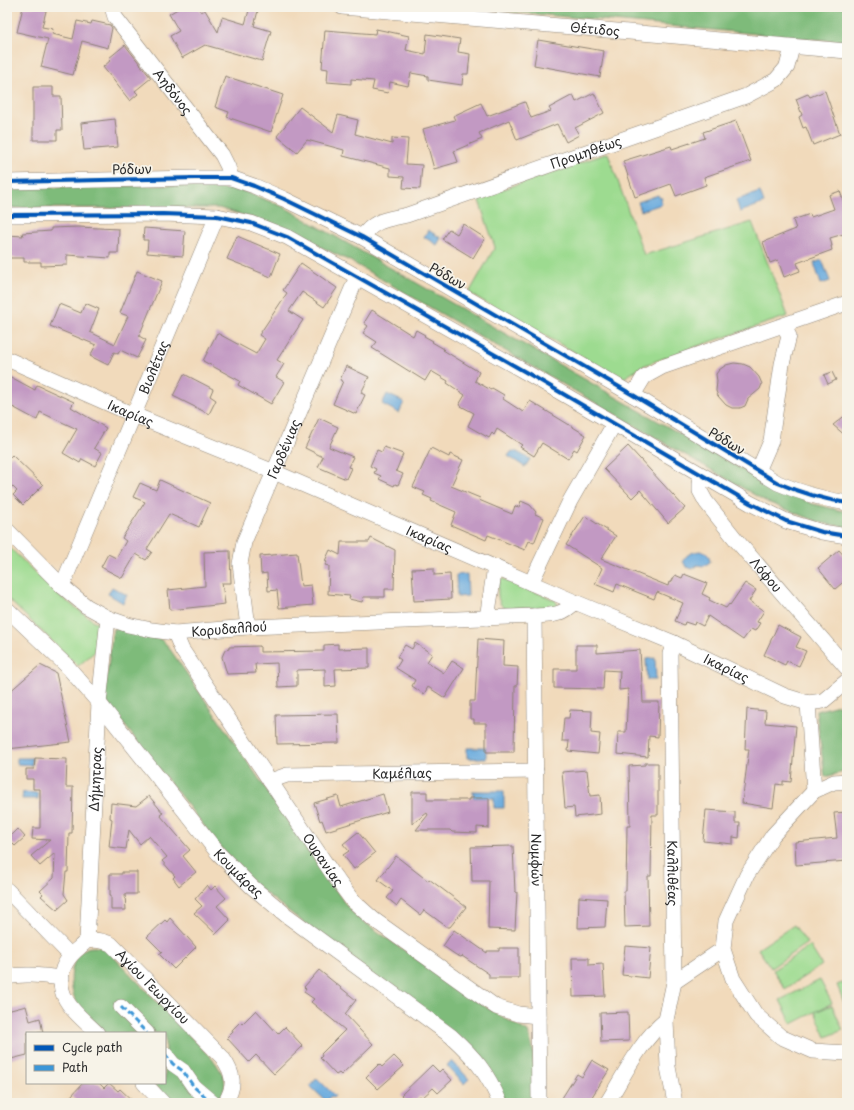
<svg xmlns="http://www.w3.org/2000/svg" width="854" height="1110" font-family="'Playpen Sans',sans-serif">
  <style>
    .green { fill: #9ddb90; stroke: #64835e }
    .forest { fill: #7ebb7a; stroke: #547352 }
    .water { fill: #6aabde; stroke: #4a6b84 }
    .building { fill: #c299c3 }
    .lines { fill: none; stroke-linecap: round; stroke-linejoin: round }
    .minor-casing { stroke: #8e8273; stroke-width: 16 }
    .minor { stroke: #fff; stroke-width: 15 }
    .quiet { stroke: #3c96d7; stroke-width: 3; stroke-dasharray: 6 3; stroke-linecap: butt }
    .cycleway-casing { stroke: #f7f3e8; stroke-width: 6 }
    .cycleway { stroke: #0057b8; stroke-width: 4 }
    .labels { text-anchor: middle; stroke-width: 3.5; stroke-linejoin: round; paint-order: stroke }
    .street-label { font-size: 13px; fill: #2b2b2b; stroke: #f7f3e8 }
  </style>
  <rect width="100%" height="100%" fill="#f7f3e8"/>
  <filter id="ink" filterUnits="userSpaceOnUse"><feTurbulence type="fractalNoise" baseFrequency=".025" numOctaves="2"/><feDisplacementMap in="SourceGraphic" scale="8" xChannelSelector="R" yChannelSelector="G"/><feConvolveMatrix kernelMatrix="1 2 1 2 8 2 1 2 1" color-interpolation-filters="sRGB"/></filter>
  <filter id="wash" filterUnits="userSpaceOnUse"><feTurbulence type="fractalNoise" baseFrequency=".012" numOctaves="4" result="noise"/><feDisplacementMap in="SourceGraphic" scale="16" xChannelSelector="R" yChannelSelector="G"/><feGaussianBlur stdDeviation="0.9" result="paint"/><feColorMatrix in="noise" values="0 0 0 0 0 0 0 0 0 0 0 0 0 0 0 0 0 1.4 0 .05"/><feComposite in="paint" operator="in"/></filter>
  <g filter="url(#wash)">
    <rect width="100%" height="100%" fill="#f1dabb"/>
    <!-- green -->
    <g class="green">
      <polygon points="608,153 644,255 752,222 788,316 689,349 645,365 622,379 469,293 495,247 478,198"/>
      <polygon points="7,545 57,594 99,625 98,649 78,666 7,598"/>
      <path d="M500 579H503L555 600 558 605 556 607 504 608C496 602 497 588 500 579Z"/>
      <polygon points="794,925 807,943 771,968 758,949"/>
      <polygon points="810,946 822,965 785,989 773,970"/>
      <polygon points="820,980 832,1003 792,1024 780,1000"/>
      <polygon points="847,981 847,1005 845,1005 837,985"/>
      <polygon points="832,1005 843,1030 826,1037 815,1012"/>
    </g>
    <!-- forest -->
    <g class="forest">
      <polygon points="457,7 847,7 847,42"/>
      <polygon points="192,185 243,191 284,207 759,479 813,504 847,512 847,527 822,523 767,502 350,261 273,224 219,208 7,208 7,188"/>
      <polygon points="118,628 160,639 167,645 346,905 357,917 479,1003 528,1032 533,1049 534,1103 506,1103 487,1065 255,885 238,869 104,699 113,629"/>
      <polygon points="838,705 847,705 847,771 825,777 816,711"/>
      <path d="M96 947 106 949 215 1062C226 1079 229 1083 218 1103H173L153 1083H165V1033H105C95 1023 83 1013 76 1001 68 986 69 956 87 948 89 947 93 947 96 947Z"/>
    </g>
    <!-- water -->
    <g class="water">
      <polygon points="760,192 764,203 740,212 736,200"/>
      <polygon points="658,195 659,197 662,198 661,201 662,204 641,211 638,202"/>
      <polygon points="428,230 441,238 437,245 424,237"/>
      <polygon points="822,260 830,281 821,284 814,263"/>
      <polygon points="387,394 404,402 399,413 382,404"/>
      <polygon points="513,451 517,452 530,459 525,467 508,456 511,452"/>
      <path d="M700 551 706 553 709 556 710 562 704 566 697 565 692 569 686 567 683 561C686 554 693 552 700 551Z"/>
      <polygon points="467,574 468,596 457,597 456,575"/>
      <polygon points="112,587 127,595 123,603 108,594"/>
      <polygon points="655,658 656,680 647,680 646,659"/>
      <polygon points="467,748 486,748 486,759 467,758"/>
      <polygon points="17,758 32,758 32,765 17,764"/>
      <polygon points="473,791 504,791 504,808 494,808 494,798 473,798"/>
      <polygon points="23,792 38,793 38,799 22,799"/>
      <polygon points="452,1061 469,1079 464,1084 447,1066"/>
      <polygon points="317,1078 335,1096 333,1098 331,1096 326,1101 310,1086"/>
    </g>
    <g id="blocks">
      <!-- building -->
      <g class="building">
        <polygon points="23,7 47,7 42,27 53,29 52,34 73,39 77,21 91,24 92,21 110,25 112,28 108,48 82,41 73,75 41,67 48,39 17,32"/>
        <polygon points="181,7 198,7 201,12 205,10 218,32 222,17 245,24 250,7 259,7 254,26 271,31 262,61 205,45 182,58 170,36 179,31 169,14"/>
        <polygon points="376,29 409,36 406,50 425,54 427,34 460,39 458,52 470,54 468,74 463,74 462,85 428,80 428,76 411,73 408,86 390,82 388,93 372,90 374,81 351,79 351,84 327,82 328,69 322,68 325,30 375,34"/>
        <polygon points="538,40 604,51 600,77 534,65"/>
        <polygon points="125,45 151,78 135,91 138,94 130,101 103,67 111,60 109,58"/>
        <polygon points="225,76 283,95 271,132 227,117 229,112 215,107"/>
        <polygon points="33,87 53,87 53,96 61,96 62,130 57,130 57,140 33,140"/>
        <polygon points="825,91 840,134 813,145 806,127 803,128 799,117 802,115 796,99 808,94 810,97"/>
        <polygon points="594,93 604,113 575,128 579,135 566,142 557,124 517,140 509,120 479,133 482,139 454,151 458,162 434,169 423,129 455,120 453,116 481,103 487,116 525,102 531,118 551,111 549,108 573,95 576,102"/>
        <polygon points="300,107 333,132 338,115 358,120 355,134 392,144 392,138 408,139 406,164 422,165 420,189 403,188 404,177 390,176 390,168 343,156 344,150 307,140 297,152 277,136"/>
        <polygon points="115,119 118,147 84,150 81,123"/>
        <polygon points="736,121 751,161 704,177 706,185 676,196 671,184 635,197 623,161 671,146 672,149 705,138 703,132"/>
        <polygon points="840,191 847,212 847,233 830,238 832,246 831,246 832,250 797,263 800,271 784,277 778,260 770,263 763,242 796,229 793,220 810,214 811,217 834,209 829,195"/>
        <polygon points="463,224 485,238 473,258 442,239 449,229 457,234"/>
        <polygon points="78,227 119,229 118,253 110,253 110,258 67,255 67,265 41,266 41,262 24,262 24,258 7,258 7,235 23,236 22,233 51,231 51,228"/>
        <polygon points="144,228 185,231 183,256 147,253 148,240 143,240"/>
        <polygon points="237,236 280,254 271,277 227,259"/>
        <polygon points="301,263 337,288 324,307 302,292 289,311 303,320 277,360 284,364 276,377 284,382 271,404 238,385 240,381 203,361 217,333 256,354 265,339 259,335 287,293 283,290"/>
        <polygon points="137,271 162,281 139,336 146,340 137,358 120,350 118,354 114,352 108,365 90,356 96,345 50,326 59,304 81,313 85,303 99,309 90,332 115,344 128,316 120,313"/>
        <polygon points="372,310 413,336 416,330 425,335 424,336 433,341 432,342 444,349 443,350 479,372 475,381 491,390 492,388 504,395 503,399 523,412 530,401 586,435 577,451 574,449 568,459 542,443 534,456 520,447 522,445 497,429 494,435 492,433 489,438 468,426 474,413 459,405 465,395 447,383 448,381 431,371 425,381 372,348 377,342 363,333 368,326 364,323"/>
        <polygon points="734,363 743,364 750,367 759,377 762,384 760,389 748,399 745,406 740,408 732,408 726,405 718,396 716,391 717,381 716,374 719,370 726,365"/>
        <polygon points="346,366 369,377 361,393 365,395 356,414 333,404 343,381 340,380"/>
        <polygon points="832,372 836,380 828,384 824,375"/>
        <polygon points="184,374 213,389 210,396 216,400 209,414 173,396"/>
        <polygon points="7,375 35,390 37,385 74,402 71,407 106,428 94,448 102,453 95,466 82,459 80,463 63,453 77,429 40,412 37,420 7,404"/>
        <polygon points="847,414 847,437 833,425"/>
        <polygon points="319,418 338,427 329,447 353,457 348,467 351,468 346,479 318,467 323,457 305,448"/>
        <polygon points="628,446 685,508 668,523 640,490 632,498 604,469"/>
        <polygon points="384,447 403,454 396,471 403,474 398,485 395,484 394,486 379,479 381,476 374,473 376,469 370,466 377,450 382,452"/>
        <polygon points="431,448 449,457 450,454 463,460 451,486 480,498 479,500 512,514 515,506 519,507 521,501 530,505 536,512 535,514 544,518 534,543 529,541 525,550 488,535 486,540 451,525 456,512 431,501 432,499 423,495 425,492 413,487"/>
        <polygon points="12,455 43,485 23,505 13,495 17,491 7,481 7,460"/>
        <polygon points="160,480 210,503 199,527 169,514 147,549 152,552 146,560 136,554 122,578 101,567 108,554 116,558 126,541 122,538 145,502 133,497 140,483 156,490"/>
        <polygon points="585,516 616,536 601,559 668,586 669,582 671,583 675,575 682,578 684,574 707,583 702,594 710,598 709,600 726,608 729,604 730,605 745,583 756,590 749,601 764,611 757,622 760,623 755,631 751,629 743,640 708,616 703,626 695,622 694,625 685,622 684,625 675,621 683,603 657,592 654,599 617,584 614,592 595,584 602,568 566,545"/>
        <polygon points="371,538 395,550 394,589 385,589 385,597 363,597 362,602 349,599 350,596 328,594 329,566 325,565 327,562 325,561 330,550 340,555 341,542 369,542"/>
        <polygon points="839,550 847,559 847,579 835,589 818,568"/>
        <polygon points="230,551 231,583 222,583 225,604 170,610 168,590 205,586 204,552"/>
        <polygon points="297,553 301,586 311,585 313,605 279,608 277,590 268,591 267,573 261,574 260,556"/>
        <polygon points="434,568 434,575 450,574 451,599 414,601 412,569"/>
        <polygon points="778,625 801,637 796,647 806,651 799,666 787,661 785,665 764,655"/>
        <polygon points="478,639 504,641 503,666 518,667 517,686 515,686 514,752 486,752 486,723 474,723 474,719 470,719 470,701 475,701"/>
        <polygon points="415,643 432,654 427,662 444,673 452,661 464,668 445,698 428,687 424,694 412,686 415,680 396,668 401,660 397,657 405,645 412,649"/>
        <polygon points="338,644 338,649 369,648 369,668 335,669 336,686 325,687 325,669 297,670 297,686 278,687 277,663 255,664 256,673 227,674 222,657 225,650 229,649 229,647 260,646 260,652 324,651 324,645"/>
        <polygon points="576,645 597,645 597,653 640,650 643,702 659,702 658,737 649,736 648,757 617,754 618,732 626,732 628,689 619,690 620,671 604,670 603,689 554,688 554,669 576,669"/>
        <polygon points="40,665 56,673 71,742 7,749 7,694"/>
        <polygon points="747,709 766,711 765,723 796,726 791,782 783,781 783,785 776,784 773,808 742,803 749,749 745,749"/>
        <polygon points="570,710 592,711 591,733 600,734 598,754 568,751 569,741 562,741 564,718 569,718"/>
        <polygon points="338,714 339,743 277,744 276,715"/>
        <polygon points="35,758 67,759 66,787 73,787 72,833 69,833 68,872 66,872 64,894 68,900 57,910 41,896 43,894 40,891 54,878 55,853 40,866 31,856 50,840 32,839 33,828 40,828 40,789 33,789 33,779 26,779 26,769 34,769"/>
        <polygon points="645,763 658,763 658,815 652,815 651,876 648,876 649,926 625,927 624,891 626,891 627,826 630,826 629,766 645,765"/>
        <polygon points="587,770 590,796 600,795 601,814 575,817 574,807 565,808 562,772"/>
        <polygon points="412,792 427,792 427,800 469,800 469,798 489,798 489,828 477,827 477,833 452,832 450,830 416,830 428,815 427,813 412,824"/>
        <polygon points="383,794 388,812 326,831 322,820 320,821 314,803 338,796 341,807"/>
        <polygon points="149,796 163,813 160,815 190,850 183,856 196,872 179,886 173,878 175,876 162,861 167,857 149,836 140,844 129,830 126,849 109,847 112,819 110,818 111,803 136,806"/>
        <polygon points="706,810 735,812 735,823 740,823 739,838 733,837 733,844 703,841"/>
        <polygon points="847,812 847,861 796,865 795,842 837,838 834,813"/>
        <polygon points="18,829 25,837 15,846 8,839"/>
        <polygon points="358,832 375,853 354,869 343,855 349,851 343,844"/>
        <polygon points="513,846 515,892 517,892 515,930 488,929 489,881 472,881 471,847"/>
        <polygon points="396,856 428,881 429,879 466,907 450,927 447,927 424,910 420,915 401,900 397,906 387,898 393,891 378,880"/>
        <polygon points="122,872 137,872 137,894 125,894 126,910 111,910 111,895 110,895 110,874 122,874"/>
        <polygon points="207,885 211,890 215,886 226,898 217,906 230,920 216,934 194,913 202,906 195,899"/>
        <polygon points="579,897 607,899 605,927 578,928"/>
        <polygon points="170,918 196,947 174,969 159,954 162,952 147,937 165,920 167,922"/>
        <polygon points="454,930 487,953 487,951 499,951 499,948 519,948 519,978 489,978 489,974 462,956 461,957 456,955 443,946"/>
        <polygon points="625,946 651,948 648,978 622,975"/>
        <polygon points="572,958 589,958 589,965 603,964 605,996 573,997"/>
        <polygon points="319,970 356,1000 345,1014 373,1044 341,1075 339,1073 336,1075 320,1058 322,1056 321,1054 345,1030 311,1002 314,999 304,992 306,989 304,987"/>
        <polygon points="26,1006 30,1021 40,1018 43,1033 27,1033 27,1055 7,1060 7,1011"/>
        <polygon points="256,1010 278,1034 285,1027 303,1046 274,1074 256,1055 249,1062 227,1038 233,1032 232,1030 240,1022 242,1024"/>
        <polygon points="628,1012 629,1041 601,1042 600,1013"/>
        <polygon points="394,1056 404,1066 378,1089 366,1077 379,1064 382,1067"/>
        <polygon points="592,1060 609,1070 588,1103 570,1103 562,1098 577,1074 582,1077"/>
        <polygon points="432,1065 439,1072 442,1069 452,1080 438,1093 433,1088 422,1098 420,1096 415,1101 413,1099 408,1103 401,1095"/>
        <polygon points="83,1083 99,1083 104,1088 109,1083 118,1091 120,1089 135,1103 78,1103 71,1096"/>
      </g>
    </g>
  </g>
  <g filter="url(#ink)">
    <use href="#blocks" fill-opacity="0" stroke="#8e8273" stroke-width="1"/>
    <g class="lines">
      <!-- minor casing -->
      <g class="minor-casing">
        <g id="minor">
          <path id="s1" d="M112 7 115 17 222 155 228 167 231 178"/>
          <path id="s2" d="M342 7 847 51"/>
          <path d="M7 182 195 178H231L254 186 284 199 362 237 633 395 778 483C801 493 822 499 847 503"/>
          <polyline points="7,215 163,214 217,216 251,223 287,237 529,374 750,503 786,521 822,532 847,536"/>
          <path id="s3" d="M362 237C375 219 386 220 407 215L746 96 776 80 787 67 792 47"/>
          <path id="s4" d="M7 359 134 415 274 472 575 602 674 643 785 696 808 703 823 701 847 681"/>
          <polyline points="633,395 644,377 662,367 847,303"/>
          <polyline points="758,471 771,441 782,364 789,336 784,326"/>
          <path id="s5" d="M701 475 700 484V491L706 502 737 541 847 668"/>
          <path id="s6" d="M7 530 62 586 86 606 108 618 128 625 152 630 175 633 248 627 534 616C551 615 562 616 575 602"/>
          <polyline points="531,583 570,501 614,424"/>
          <path id="s7" d="M62 586 217 216"/>
          <path id="s8" d="M7 609 67 666 99 703 218 853 251 886 286 915 451 1036C474 1057 488 1073 500 1103"/>
          <path id="s9" d="M534 616 539 1103"/>
          <polyline points="487,618 495,567"/>
          <path id="s10" d="M248 627 240 564 244 542 357 277"/>
          <path id="s11" d="M175 633 182 650 332 873 352 900 373 919 496 1007 518 1014 538 1016"/>
          <path id="s12" d="M674 643 670 654 674 982 666 1020 668 1067 675 1103"/>
          <polyline points="808,703 814,791"/>
          <path id="s13" d="M270 781 287 775 536 771"/>
          <polyline points="847,781 834,782 814,791 773,835 747,875 726,921 723,949 733,979 756,1015 781,1037 813,1051 847,1053"/>
          <polyline points="7,890 70,955"/>
          <path id="s14" d="M87 941 99 703 108 618"/>
          <path d="M7 977C25 973 43 976 62 978"/>
          <polyline points="674,982 723,949"/>
          <polyline points="121,1007 147,1033"/>
          <path id="s15" d="M97 1033C85 1021 66 1007 62 990 58 972 66 958 80 947 82 945 85 942 87 941 95 939 104 941 111 944L222 1057C234 1074 236 1085 225 1103"/>
          <polyline points="165,1054 173,1064 183,1071 194,1087 213,1103"/>
          <polyline points="144,1083 163,1103"/>
          <path d="M607 1103C625 1074 640 1041 666 1020"/>
        </g>
      </g>
      <!-- minor -->
      <use href="#minor" class="minor"/>
      <!-- quiet -->
      <g class="quiet">
        <polyline points="121,1007 147,1033"/>
        <polyline points="165,1054 173,1064 183,1071 194,1087 213,1103"/>
      </g>
      <!-- cycleway casing -->
      <g class="cycleway-casing">
        <g id="cycleway">
          <path d="M7 182 195 178H231L254 186 284 199 362 237 633 395 778 483C801 493 822 499 847 503"/>
          <polyline points="7,215 163,214 217,216 251,223 287,237 529,374 750,503 786,521 822,532 847,536"/>
        </g>
      </g>
      <!-- cycleway -->
      <use href="#cycleway" class="cycleway"/>
    </g>
  </g>
  <g class="labels">
    <!-- street labels -->
    <g class="street-label">
      <text dy="5" stroke="none"><textPath href="#s2" startOffset="254">Θέτιδος</textPath></text>
      <text dy="5" stroke="none"><textPath href="#s1" startOffset="105">Αηδόνος</textPath></text>
      <text dy="5" stroke="none"><textPath href="#s3" startOffset="241">Προμηθέως</textPath></text>
      <text transform="translate(132 169) rotate(-1)" y="5">Ρόδων</text>
      <text transform="translate(448 276) rotate(30)" y="5">Ρόδων</text>
      <text dy="5" stroke="none"><textPath href="#s7" startOffset="237">Βιολέτας</textPath></text>
      <text dy="5" stroke="none"><textPath href="#s4" startOffset="135">Ικαρίας</textPath></text>
      <text transform="translate(727 441) rotate(31)" y="5">Ρόδων</text>
      <text dy="5" stroke="none"><textPath href="#s10" startOffset="187">Γαρδένιας</textPath></text>
      <text dy="5" stroke="none"><textPath href="#s4" startOffset="459">Ικαρίας</textPath></text>
      <text dy="5" stroke="none"><textPath href="#s5" startOffset="123">Λόφου</textPath></text>
      <text dy="5" stroke="none"><textPath href="#s6" startOffset="258">Κορυδαλλού</textPath></text>
      <text dy="5" stroke="none"><textPath href="#s4" startOffset="783">Ικαρίας</textPath></text>
      <text dy="5" stroke="none"><textPath href="#s13" startOffset="133">Καμέλιας</textPath></text>
      <text dy="5" stroke="none"><textPath href="#s14" startOffset="162">Δήμητρας</textPath></text>
      <text dy="5" stroke="none"><textPath href="#s11" startOffset="271">Ουρανίας</textPath></text>
      <text dy="5" stroke="none"><textPath href="#s9" startOffset="244">Νυμφών</textPath></text>
      <text dy="5" stroke="none"><textPath href="#s8" startOffset="352">Κουμάρας</textPath></text>
      <text dy="5" stroke="none"><textPath href="#s12" startOffset="231">Καλλιθέας</textPath></text>
      <text dy="5" stroke="none"><textPath href="#s15" startOffset="199">Αγίου Γεωργίου</textPath></text>
    </g>
  </g>
  <!-- margin -->
  <rect width="854" height="1110" fill="none" stroke="#f7f3e8" stroke-width="24"/>
  <!-- legend -->
  <rect x="26" y="1032" width="140" height="52" fill="#f7f3e8" stroke="#a5a39c"/>
  <rect x="34" y="1045" width="20" height="6" fill="#0057b8" stroke="#a5a39c"/>
  <text x="62" y="1052" font-size="12" fill="#2b2b2b">Cycle path</text>
  <rect x="34" y="1065" width="20" height="6" fill="#3c96d7" stroke="#a5a39c"/>
  <text x="62" y="1072" font-size="12" fill="#2b2b2b">Path</text>
</svg>
